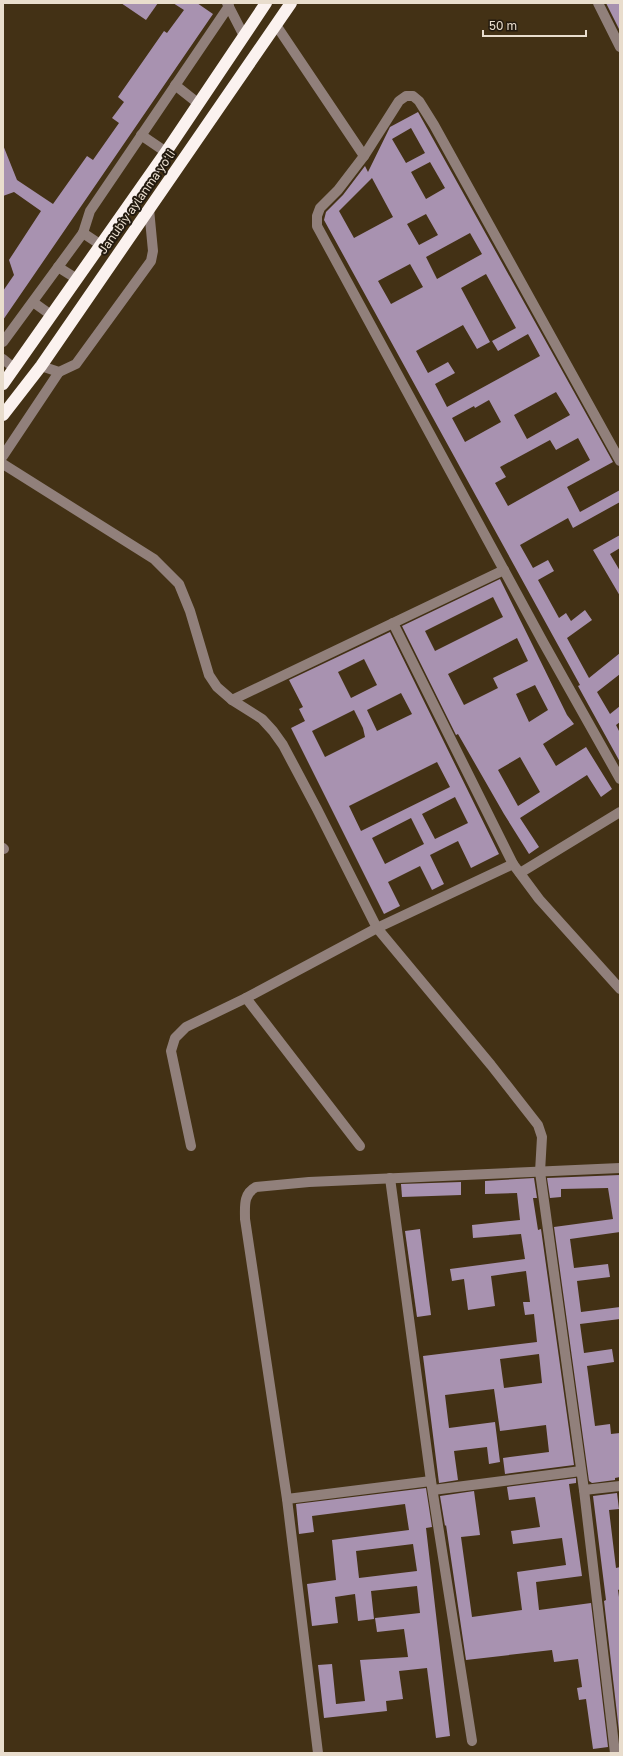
<svg xmlns="http://www.w3.org/2000/svg" width="623" height="1756" font-family="'Golos Text',sans-serif">
  <style>
    .building { fill: #a892b0; fill-rule: evenodd }
    .lines { fill: none; stroke-linecap: round; stroke-linejoin: round }
    .minor { stroke: #91807b; stroke-width: 10 }
    .highway { stroke: #fbf2ef; stroke-width: 12 }
    .labels { text-anchor: middle; stroke-width: 4; stroke-linejoin: round; paint-order: stroke }
    .street-label { font-size: 12px; fill: #e9ddcd; stroke: #231a0f }
  </style>
  <rect width="100%" height="100%" fill="#433115"/>
  <!-- building -->
  <g class="building">
    <polygon points="121,3 158,3 146,20"/>
    <polygon points="173,3 197,3 213,14 3,320 3,291 14,275 9,260 41,211 14,192 3,196 3,145 17,180 53,204 87,156 93,160 119,123 112,118 124,102 118,97 164,31 167,33 184,10"/>
    <polygon points="606,3 620,3 620,31"/>
    <path d="M418 112 613 462 567 487 580 512 620 490V502L573 528 568 518 520 545 533 568 548 560 554 571 538 580 559 618 566 613 571 621 585 610 592 620 567 638 589 678 620 653V674L597 692 610 714 620 706V722L616 725 620 733V762L578 686 580 685 324 220 326 212 343 195 365 166 368 172 390 127ZM411 128 425 153 406 163 392 139ZM430 162 445 188 426 199 411 172ZM372 178 393 217 354 238 339 211ZM426 214 438 235 419 245 407 224ZM470 233 482 254 437 279 426 257ZM410 264 423 287 391 304 378 281ZM486 274 516 328 492 341 498 351 528 334 540 356 447 407 435 384 455 373 448 362 428 373 416 351 463 325 477 349 490 342 461 288ZM556 392 570 415 527 439 514 415ZM489 400 501 422 465 442 452 418 474 406 475 408ZM578 438 590 460 508 506 495 483 506 477 500 467 550 440 556 450Z"/>
    <polygon points="620,535 620,548 610,554 620,571 620,596 593,550"/>
    <path d="M500 579 567 715 574 724 543 744 556 766 586 747 612 789 601 797 587 775 520 818 539 847 529 854 504 814 458 734 456 735 402 626ZM493 597 503 617 435 651 425 631ZM517 638 528 661 493 678 498 688 464 705 448 674ZM535 685 548 710 529 722 516 694ZM520 757 540 792 518 806 498 770Z"/>
    <path d="M390 632 499 854 471 868 458 841 430 855 444 884 432 890 420 866 388 882 400 906 384 914 291 728 305 721 299 709 303 707 289 680ZM364 659 377 685 351 698 338 672ZM401 693 412 714 377 731 367 710ZM354 710 363 728 365 737 325 757 312 731ZM437 762 450 787 361 831 349 806ZM455 797 468 823 435 839 422 814ZM411 818 424 844 385 864 372 838Z"/>
    <polygon points="620,1175 620,1232 570,1239 574,1268 608,1264 610,1277 577,1281 581,1312 620,1307 620,1319 580,1324 584,1353 612,1349 614,1362 587,1366 595,1426 610,1424 611,1434 620,1433 620,1477 615,1478 615,1480 592,1483 589,1481 554,1227 613,1219 608,1188 561,1189 561,1197 550,1198 547,1178"/>
    <path d="M534 1178 537 1198H533L538 1230 541 1229 574 1465 505 1474 503 1458 549 1452 546 1425 500 1431 494 1389 445 1395 449 1428 495 1422 500 1462 489 1464 487 1447 454 1451 458 1480 439 1483 423 1356 537 1342 534 1314 525 1315 523 1302H530L526 1271 491 1276 495 1306 468 1310 464 1279 452 1281 450 1269 525 1259 521 1234 473 1238 472 1225 520 1220 517 1193 485 1194V1181ZM539 1354 542 1383 504 1388 500 1359Z"/>
    <polygon points="461,1182 461,1195 402,1197 401,1184"/>
    <polygon points="420,1229 431,1315 417,1317 405,1231"/>
    <polygon points="576,1478 576,1483 569,1484 582,1576 536,1582 539,1610 591,1603 608,1747 593,1749 586,1699 579,1700 577,1688 582,1687 578,1659 554,1662 552,1650 466,1660 446,1525 445,1526 440,1496 474,1491 480,1535 461,1537 472,1617 522,1610 517,1572 566,1565 562,1538 513,1544 511,1531 540,1527 535,1497 509,1500 507,1487"/>
    <path d="M426 1488 432 1527 426 1528 450 1736 436 1738 427 1668 399 1671 403 1699 386 1701 387 1711 324 1718 318 1665 332 1664 336 1704 365 1701 360 1660 408 1657 404 1629 377 1632 375 1618 420 1613 417 1586 371 1591 374 1619 358 1621 355 1594 335 1597 338 1623 312 1626 307 1584 336 1580 332 1540 409 1530 405 1504 312 1516 314 1532 299 1534 296 1504ZM413 1544 417 1571 359 1578 356 1551Z"/>
    <polygon points="617,1493 619,1509 609,1510 616,1568 620,1567 620,1589 618,1590 620,1604 620,1740 604,1601 606,1600 593,1496"/>
  </g>
  <g class="lines">
    <!-- minor -->
    <g class="minor">
      <polyline points="227,3 244,36"/>
      <polyline points="598,3 620,47"/>
      <polyline points="276,25 364,156 338,190 320,208 317,216 317,226 543,642 620,779"/>
      <polyline points="175,85 199,104"/>
      <polyline points="141,135 166,152"/>
      <polyline points="364,156 399,101 406,96 413,96 419,101 434,125 620,461"/>
      <polyline points="83,233 101,245"/>
      <polyline points="58,267 77,279"/>
      <polyline points="33,302 51,315"/>
      <polyline points="3,342 83,233 90,211 229,6"/>
      <polyline points="3,359 14,368"/>
      <polyline points="41,366 59,372 76,364 151,261 153,251 149,209"/>
      <polyline points="3,456 59,372"/>
      <polyline points="3,464 154,559 179,584 190,611 209,675 217,687 232,700 262,719 273,731 283,745 317,809 377,928 491,1065 538,1125 542,1137 540,1172 584,1490 615,1753"/>
      <polyline points="393,623 513,864 539,899 620,989"/>
      <polyline points="232,700 504,570"/>
      <polyline points="3,848 4,849"/>
      <polyline points="520,873 620,812"/>
      <polyline points="246,998 360,1146"/>
      <polyline points="191,1146 171,1051 175,1038 186,1027 246,998 377,928 513,864"/>
      <polyline points="390,1178 431,1481 472,1741"/>
      <polyline points="433,1490 581,1471"/>
      <polyline points="584,1490 620,1486"/>
      <polyline points="287,1499 431,1481"/>
      <path d="M318 1753 287 1499 245 1219C245 1206 243 1194 256 1187L309 1182 620 1168"/>
    </g>
    <!-- highway -->
    <g class="highway">
      <polyline points="3,384 166,152 266,3"/>
      <polyline points="3,415 41,366 291,3"/>
    </g>
  </g>
  <g class="labels">
    <!-- street labels -->
    <g class="street-label">
      <text transform="translate(137 202) rotate(-55)" y="4">Janubiy aylanma yoʻli</text>
    </g>
  </g>
  <!-- border -->
  <rect width="623" height="1756" fill="none" stroke="#e9ddcd" stroke-width="8"/>
  <!-- scale -->
  <path d="M483 30v6h103v-6" fill="none" stroke="#e9ddcd" stroke-width="2"/>
  <text x="489" y="30" font-size="12" fill="#e9ddcd" stroke="#231a0f" stroke-width="3" paint-order="stroke">50 m</text>
</svg>
